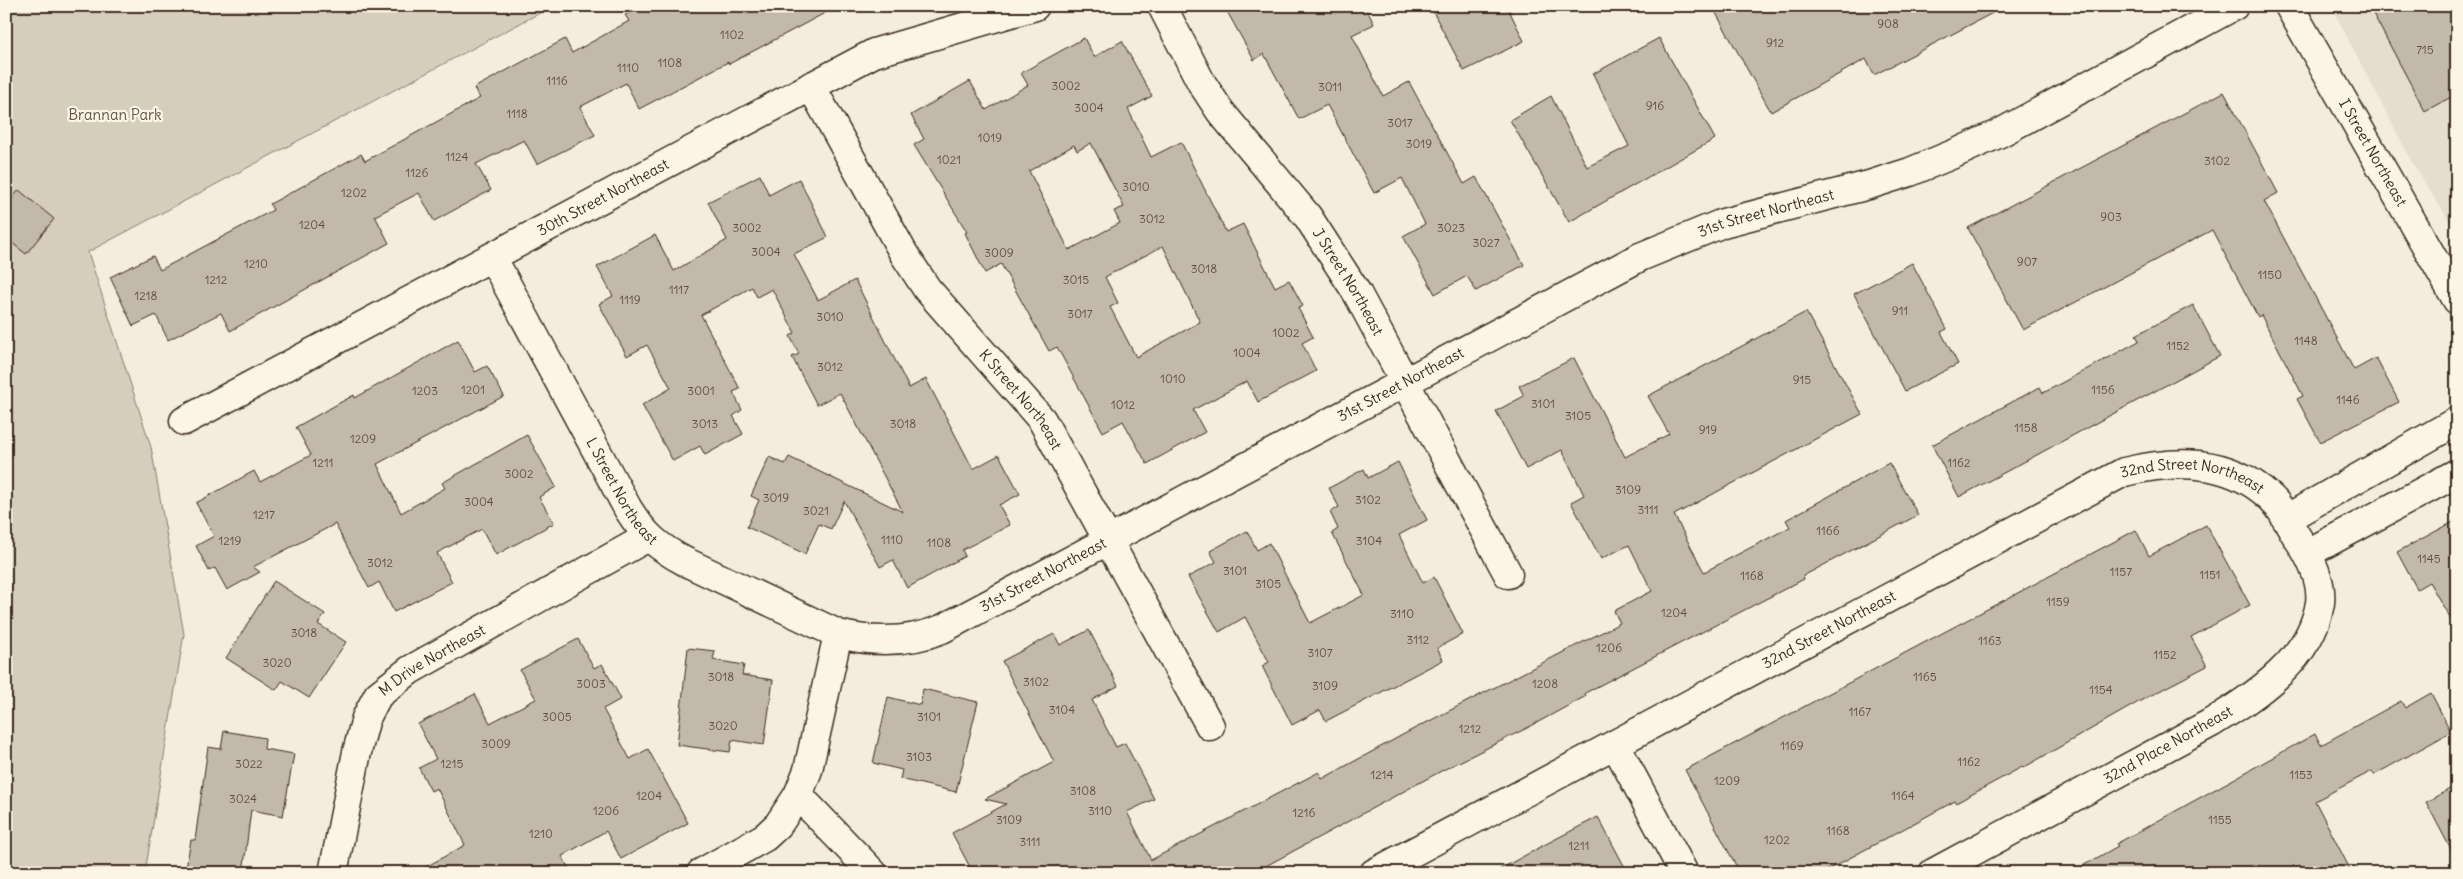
<svg xmlns="http://www.w3.org/2000/svg" width="2463" height="879" font-family="Delius,sans-serif">
  <style>
    .built { fill: #e5ddce }
    .green { fill: #d6cdbd; stroke: #887c6e }
    .building { fill: #c3b9aa; stroke: #3b2a1e; fill-rule: evenodd }
    .lines { fill: none; stroke-linecap: round; stroke-linejoin: round }
    .minor-casing { stroke: #3b2a1e; stroke-width: 31 }
    .minor { stroke: #fcf5e5; stroke-width: 28 }
    .labels { text-anchor: middle; stroke-width: 4.5; stroke-linejoin: round; paint-order: stroke }
    .number-label { font-size: 12px; fill: #5d4e41 }
    .park-label { font-size: 15px; fill: #625346; stroke: #fcf5e5 }
    .street-label { font-size: 15px; fill: #3b2a1e; stroke: #fcf5e5 }
  </style>
  <rect width="100%" height="100%" fill="#f4eddd"/>
  <filter id="ink" filterUnits="userSpaceOnUse"><feTurbulence type="fractalNoise" baseFrequency=".02" numOctaves="2"/><feDisplacementMap in="SourceGraphic" scale="10" xChannelSelector="R" yChannelSelector="G"/><feConvolveMatrix kernelMatrix="1 2 1 2 8 2 1 2 1" color-interpolation-filters="sRGB"/></filter>
  <g filter="url(#ink)">
    <!-- built -->
    <polygon class="built" points="2331,6 2457,6 2457,233 2414,166"/>
    <!-- green -->
    <polygon class="green" points="6,6 553,6 88,252 151,447 184,634 145,873 6,873"/>
    <!-- building -->
    <g class="building">
      <polygon points="642,6 838,6 729,64 728,62 639,109 626,83 580,107 595,135 537,164 524,140 476,164 491,190 434,221 419,193 375,216 389,243 230,331 221,313 168,340 156,315 133,326 110,277 153,256 160,270 273,210 270,204 361,154 365,161 480,98 474,88 565,39 572,53 629,21 625,15"/>
      <polygon points="1224,6 1365,6 1374,24 1352,35 1383,96 1409,82 1464,184 1476,177 1524,265 1476,291 1467,276 1435,294 1403,236 1425,224 1402,178 1374,193 1327,105 1299,119 1264,54 1254,60"/>
      <polygon points="1430,6 1507,6 1524,41 1464,71"/>
      <polygon points="1712,6 2006,6 1874,75 1866,59 1771,112"/>
      <polygon points="2369,6 2457,6 2457,94 2425,111"/>
      <path d="M1084 38 1094 57 1122 41 1152 96 1128 109 1151 157 1181 142 1226 232 1243 224 1275 287 1289 280 1303 306 1298 308 1313 337 1302 343 1316 371 1258 402 1247 381 1193 410 1205 432 1147 464 1123 421 1103 432 1057 347 1049 351 1001 264 985 273 965 233 967 232 914 145 924 139 911 115 970 81 986 110 1028 85 1021 73ZM1091 143 1124 207 1114 211 1120 223 1069 250 1029 171 1074 145 1077 151ZM1163 246 1200 322 1136 357 1110 307 1118 303 1105 277Z"/>
      <polygon points="1659,38 1715,139 1569,222 1510,120 1551,96 1587,167 1629,146 1593,74"/>
      <polygon points="2224,92 2278,193 2264,201 2354,370 2376,358 2399,402 2320,442 2297,399 2303,396 2261,315 2258,317 2212,230 2023,330 1968,228"/>
      <polygon points="760,175 769,195 799,179 828,237 794,254 818,300 855,280 909,388 926,379 973,469 999,455 1020,494 999,505 1010,525 962,550 965,556 907,588 893,560 880,567 844,501 831,529 819,524 805,554 747,527 759,500 751,496 769,457 785,464 789,457 903,512 840,393 817,405 792,357 799,354 790,336 795,333 772,289 757,297 752,287 701,315 740,389 733,392 742,410 733,416 743,434 705,455 700,446 673,461 642,405 671,388 647,345 627,356 599,304 613,296 597,267 655,235 674,271 727,240 708,202"/>
      <polygon points="19,190 54,219 26,254 6,238 6,206"/>
      <polygon points="1912,263 1947,329 1941,332 1958,364 1905,391 1854,294"/>
      <polygon points="2193,305 2220,356 1959,497 1932,445 2040,387 2043,393 2139,341 2136,335"/>
      <polygon points="1806,312 1862,414 1674,515 1704,572 1790,527 1786,520 1889,463 1918,515 1803,576 1804,579 1585,693 1586,696 1531,726 1443,770 1253,873 973,873 952,833 1006,804 985,799 1054,762 1002,661 1054,634 1060,645 1089,630 1118,686 1092,700 1116,747 1125,743 1154,799 1127,812 1151,860 1319,772 1322,779 1408,732 1620,623 1614,611 1652,591 1629,545 1601,559 1571,502 1584,495 1562,450 1526,469 1496,411 1524,396 1519,386 1574,358 1625,457 1669,434 1648,396"/>
      <polygon points="458,340 475,372 487,366 504,396 377,464 401,513 445,488 442,483 527,435 556,487 539,497 554,523 496,555 482,529 437,553 452,582 394,612 379,582 369,588 335,524 253,567 260,572 227,590 215,568 209,571 196,546 214,536 196,503 254,471 260,482 311,455 296,427 354,395 355,398"/>
      <polygon points="1398,462 1427,520 1399,535 1423,583 1434,577 1463,634 1437,648 1443,660 1326,721 1320,710 1292,725 1262,666 1269,662 1245,617 1219,632 1188,577 1216,562 1210,551 1247,531 1257,550 1269,543 1310,623 1364,595 1332,533 1338,529 1330,512 1339,507 1329,488 1364,469 1368,478"/>
      <polygon points="2457,520 2457,630 2429,582 2417,589 2397,552"/>
      <polygon points="2206,525 2250,605 2191,637 2207,666 2142,700 2023,768 2022,767 1956,803 1955,801 1822,873 1740,873 1685,770 2136,530 2149,556"/>
      <polygon points="274,581 325,614 318,624 346,642 309,698 282,681 276,690 226,658"/>
      <polygon points="578,639 594,668 602,664 621,699 603,709 630,759 648,749 688,823 621,859 606,831 562,856 571,873 415,873 465,845 437,788 431,791 419,768 436,759 418,724 475,694 490,723 536,699 520,670"/>
      <polygon points="688,648 715,651 713,660 744,665 742,675 773,680 764,745 732,740 730,752 677,745"/>
      <polygon points="923,689 978,702 956,792 900,779 902,770 873,763 888,697 920,705"/>
      <polygon points="2431,693 2451,732 2374,775 2372,771 2315,801 2352,873 2070,873 2118,846 2116,844 2315,734 2321,745 2401,701 2405,708"/>
      <polygon points="224,731 265,738 264,749 294,754 283,816 251,810 243,873 185,873 191,840 195,840 208,747 221,749"/>
      <polygon points="2457,785 2457,861 2426,802"/>
      <polygon points="1598,817 1628,873 1493,873 1544,845"/>
    </g>
    <g class="lines">
      <!-- minor casing -->
      <g class="minor-casing">
        <g id="minor">
          <path id="s1" d="M1162 6 1201 82 1220 111 1308 217 1357 293 1508 574"/>
          <path id="s2" d="M2289 6 2457 300"/>
          <path id="s3" d="M811 86 904 254 927 289 1042 420 1210 726"/>
          <path id="s4" d="M492 257 628 509C645 536 658 547 686 562L838 634"/>
          <path id="s5" d="M184 421 874 53 1035 6"/>
          <polyline points="2286,519 2457,421"/>
          <polyline points="2308,553 2457,473"/>
          <polyline points="1615,744 1684,873"/>
          <polyline points="798,795 873,873"/>
          <path id="s6" d="M333 873 357 752 366 718 378 695 410 670 648 537"/>
          <path id="s7" d="M701 873 765 837 778 825 798 795 808 770 838 634C874 643 908 643 942 629L1640 257 1723 223 1869 185 1910 172 1956 153 2000 133 2234 6"/>
          <path id="s8" d="M1374 873 2124 472C2176 460 2227 458 2269 496 2281 506 2289 524 2297 537 2309 555 2323 580 2320 603 2311 660 2256 695 2211 723L1933 873"/>
        </g>
      </g>
      <!-- minor -->
      <use href="#minor" class="minor"/>
    </g>
  </g>
  <g class="labels">
    <!-- number labels -->
    <g class="number-label">
      <text x="1888" y="28">908</text>
      <text x="732" y="39">1102</text>
      <text x="1775" y="47">912</text>
      <text x="2425" y="54">715</text>
      <text x="670" y="67">1108</text>
      <text x="628" y="72">1110</text>
      <text x="557" y="85">1116</text>
      <text x="1066" y="90">3002</text>
      <text x="1330" y="91">3011</text>
      <text x="1655" y="110">916</text>
      <text x="1089" y="112">3004</text>
      <text x="517" y="118">1118</text>
      <text x="1400" y="127">3017</text>
      <text x="990" y="142">1019</text>
      <text x="1419" y="148">3019</text>
      <text x="457" y="161">1124</text>
      <text x="949" y="164">1021</text>
      <text x="2217" y="165">3102</text>
      <text x="417" y="177">1126</text>
      <text x="1136" y="191">3010</text>
      <text x="354" y="197">1202</text>
      <text x="2111" y="221">903</text>
      <text x="1152" y="223">3012</text>
      <text x="312" y="229">1204</text>
      <text x="747" y="232">3002</text>
      <text x="1451" y="232">3023</text>
      <text x="1486" y="247">3027</text>
      <text x="766" y="256">3004</text>
      <text x="999" y="257">3009</text>
      <text x="2027" y="266">907</text>
      <text x="256" y="268">1210</text>
      <text x="1204" y="273">3018</text>
      <text x="2270" y="279">1150</text>
      <text x="216" y="284">1212</text>
      <text x="1076" y="284">3015</text>
      <text x="679" y="294">1117</text>
      <text x="146" y="300">1218</text>
      <text x="630" y="304">1119</text>
      <text x="1900" y="315">911</text>
      <text x="1080" y="318">3017</text>
      <text x="830" y="321">3010</text>
      <text x="1286" y="337">1002</text>
      <text x="2306" y="345">1148</text>
      <text x="2178" y="350">1152</text>
      <text x="1247" y="357">1004</text>
      <text x="830" y="371">3012</text>
      <text x="1173" y="383">1010</text>
      <text x="1802" y="384">915</text>
      <text x="473" y="394">1201</text>
      <text x="2103" y="394">1156</text>
      <text x="425" y="395">1203</text>
      <text x="701" y="395">3001</text>
      <text x="2348" y="404">1146</text>
      <text x="1543" y="408">3101</text>
      <text x="1123" y="409">1012</text>
      <text x="1578" y="420">3105</text>
      <text x="705" y="428">3013</text>
      <text x="903" y="428">3018</text>
      <text x="2026" y="432">1158</text>
      <text x="1708" y="434">919</text>
      <text x="363" y="443">1209</text>
      <text x="323" y="467">1211</text>
      <text x="1959" y="467">1162</text>
      <text x="519" y="478">3002</text>
      <text x="1628" y="494">3109</text>
      <text x="776" y="502">3019</text>
      <text x="1368" y="504">3102</text>
      <text x="479" y="506">3004</text>
      <text x="1648" y="514">3111</text>
      <text x="816" y="515">3021</text>
      <text x="264" y="519">1217</text>
      <text x="1828" y="535">1166</text>
      <text x="892" y="544">1110</text>
      <text x="230" y="545">1219</text>
      <text x="1369" y="545">3104</text>
      <text x="939" y="547">1108</text>
      <text x="2429" y="563">1145</text>
      <text x="380" y="567">3012</text>
      <text x="1235" y="575">3101</text>
      <text x="2121" y="576">1157</text>
      <text x="2210" y="579">1151</text>
      <text x="1752" y="580">1168</text>
      <text x="1268" y="588">3105</text>
      <text x="2058" y="606">1159</text>
      <text x="1674" y="617">1204</text>
      <text x="1402" y="618">3110</text>
      <text x="304" y="637">3018</text>
      <text x="1418" y="644">3112</text>
      <text x="1990" y="645">1163</text>
      <text x="1609" y="652">1206</text>
      <text x="1320" y="657">3107</text>
      <text x="2165" y="659">1152</text>
      <text x="277" y="667">3020</text>
      <text x="721" y="681">3018</text>
      <text x="1925" y="681">1165</text>
      <text x="1036" y="686">3102</text>
      <text x="591" y="688">3003</text>
      <text x="1545" y="688">1208</text>
      <text x="1325" y="690">3109</text>
      <text x="2101" y="694">1154</text>
      <text x="1062" y="714">3104</text>
      <text x="1860" y="716">1167</text>
      <text x="557" y="721">3005</text>
      <text x="929" y="721">3101</text>
      <text x="723" y="730">3020</text>
      <text x="1470" y="733">1212</text>
      <text x="496" y="748">3009</text>
      <text x="1792" y="750">1169</text>
      <text x="919" y="761">3103</text>
      <text x="1969" y="766">1162</text>
      <text x="249" y="768">3022</text>
      <text x="452" y="768">1215</text>
      <text x="1382" y="779">1214</text>
      <text x="2301" y="779">1153</text>
      <text x="1727" y="785">1209</text>
      <text x="1083" y="795">3108</text>
      <text x="649" y="800">1204</text>
      <text x="1903" y="800">1164</text>
      <text x="243" y="803">3024</text>
      <text x="606" y="815">1206</text>
      <text x="1100" y="815">3110</text>
      <text x="1304" y="817">1216</text>
      <text x="1009" y="824">3109</text>
      <text x="2220" y="824">1155</text>
      <text x="1838" y="835">1168</text>
      <text x="541" y="838">1210</text>
      <text x="1777" y="844">1202</text>
      <text x="1030" y="846">3111</text>
      <text x="1579" y="850">1211</text>
    </g>
    <!-- park labels -->
    <g class="park-label">
      <text x="115" y="120">Brannan Park</text>
    </g>
    <!-- street labels -->
    <g class="street-label">
      <text dy="5" stroke="none"><textPath href="#s2" startOffset="169">I Street Northeast</textPath></text>
      <text dy="5" stroke="none"><textPath href="#s5" startOffset="475">30th Street Northeast</textPath></text>
      <text dy="5" stroke="none"><textPath href="#s7" startOffset="1324">31st Street Northeast</textPath></text>
      <text dy="5" stroke="none"><textPath href="#s1" startOffset="334">J Street Northeast</textPath></text>
      <text dy="5" stroke="none"><textPath href="#s7" startOffset="919">31st Street Northeast</textPath></text>
      <text dy="5" stroke="none"><textPath href="#s3" startOffset="379">K Street Northeast</textPath></text>
      <text dy="5" stroke="none"><textPath href="#s8" startOffset="921">32nd Street Northeast</textPath></text>
      <text dy="5" stroke="none"><textPath href="#s4" startOffset="268">L Street Northeast</textPath></text>
      <text dy="5" stroke="none"><textPath href="#s7" startOffset="514">31st Street Northeast</textPath></text>
      <text dy="5" stroke="none"><textPath href="#s8" startOffset="516">32nd Street Northeast</textPath></text>
      <text dy="5" stroke="none"><textPath href="#s6" startOffset="249">M Drive Northeast</textPath></text>
      <text transform="translate(2168 745) rotate(-29)" y="5">32nd Place Northeast</text>
    </g>
  </g>
  <!-- margin -->
  <rect width="2463" height="879" fill="none" stroke="#fcf5e5" stroke-width="25"/>
  <rect x="12" y="12" width="2438" height="854" fill="none" stroke="#3b2a1e" stroke-width="2" filter="url(#ink)"/>
</svg>
